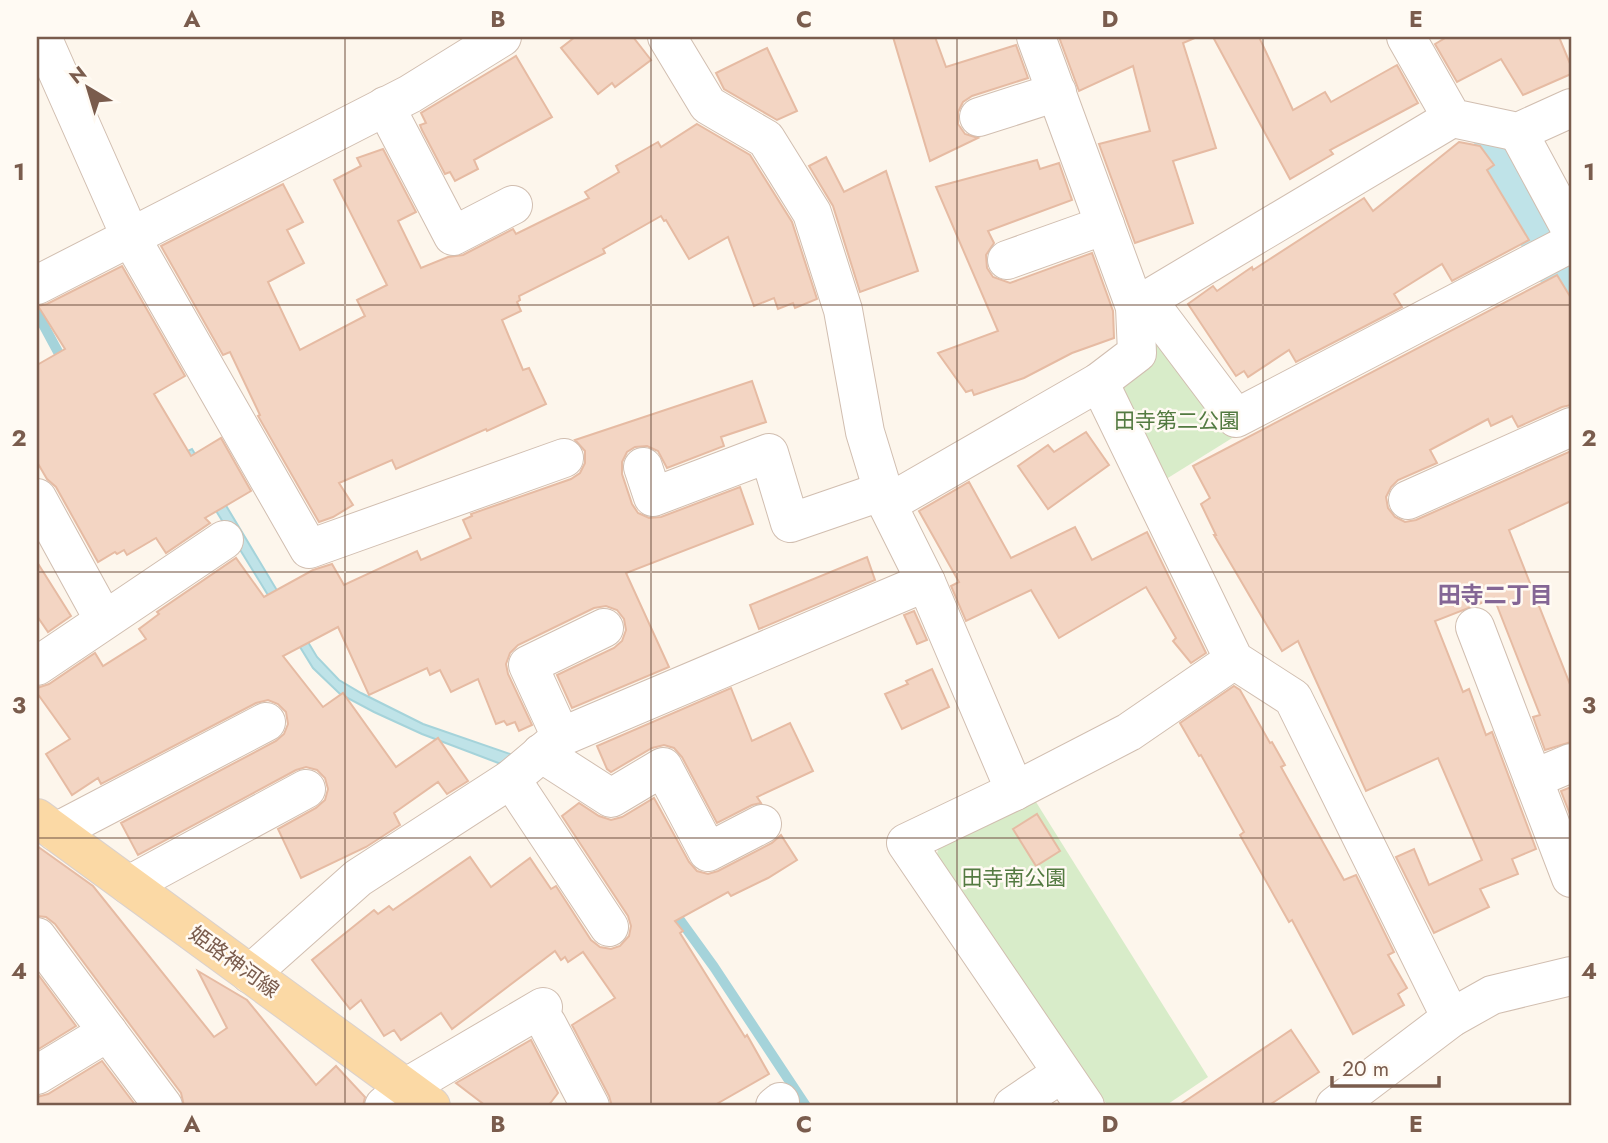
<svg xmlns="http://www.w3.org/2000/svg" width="1608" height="1143" font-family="Jost,'Noto Sans JP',sans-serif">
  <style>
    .green { fill: #d8ecc9 }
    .water { fill: #bfe3e8; stroke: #a5d3da; stroke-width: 2 }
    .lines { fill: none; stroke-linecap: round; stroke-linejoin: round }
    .stream { stroke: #a5d3da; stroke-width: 10 }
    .river { stroke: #bfe3e8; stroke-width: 63 }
    .building { fill: #f3d5c3; stroke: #e6bba3; stroke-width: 2 }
    .minor-casing { stroke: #d1beb0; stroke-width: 40 }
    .major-casing { stroke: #dad1cd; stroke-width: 40 }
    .minor { stroke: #fff; stroke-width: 38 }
    .major { stroke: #fbd9a5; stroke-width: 38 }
    .grid { fill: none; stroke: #7a5c4d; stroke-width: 2; stroke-opacity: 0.55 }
    .labels { text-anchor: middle; stroke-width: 5; stroke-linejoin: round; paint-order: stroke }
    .park-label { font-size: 21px; fill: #537a41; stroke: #fffaf3 }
    .street-label { font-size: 21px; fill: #7a5c4d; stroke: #fffaf3 }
    .neighbourhood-label { font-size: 23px; font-weight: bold; fill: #846695; stroke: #fffaf3 }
    .neatline { fill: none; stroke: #7a5c4d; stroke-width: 2.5 }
    .grid-label { font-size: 23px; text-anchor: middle; font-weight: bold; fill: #7a5c4d }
  </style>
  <rect width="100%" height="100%" fill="#fdf6ec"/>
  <!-- green -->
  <g class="green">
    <polygon points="1156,331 1237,435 1163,481 1119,392"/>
    <polygon points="1031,794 1208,1077 1165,1106 1108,1106 938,874 935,865 938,849"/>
  </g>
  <!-- water -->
  <polygon class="water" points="192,449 317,657 339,680 361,693 423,724 513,755 501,764 422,734 374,712 340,694 313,668 181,454"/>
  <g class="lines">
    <!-- stream -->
    <g class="stream">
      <polyline points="37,313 64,363"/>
      <polyline points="672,909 714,967 806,1106"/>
    </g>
    <!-- river -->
    <polyline class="river" points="1502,158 1542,218 1571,272"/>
  </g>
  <!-- building -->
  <g class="building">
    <polygon points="575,37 633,37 651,60 615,87 612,83 598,94 561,48"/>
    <polygon points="893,37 935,37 946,67 1016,45 1028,78 972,96 963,102 958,112 958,124 965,134 978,138 930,161"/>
    <polygon points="1059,37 1197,37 1183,43 1216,148 1173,161 1193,223 1135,243 1099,144 1150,131 1133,66 1079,91"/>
    <polygon points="1213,37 1259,37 1293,110 1325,92 1331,102 1397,65 1418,103 1330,150 1333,154 1290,179"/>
    <polygon points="1447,37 1559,37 1571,66 1571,74 1523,95 1501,59 1457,82 1435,44"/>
    <polygon points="767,48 797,111 777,120 724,89 716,73"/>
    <polygon points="516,56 552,117 474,160 478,169 455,181 450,172 445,174 422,130 420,125 426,123 421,113"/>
    <polygon points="697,124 750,155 792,222 817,299 795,308 793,303 778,309 774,298 754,306 728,237 689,259 666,220 664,221 661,216 603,249 605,253 519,296 520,300 517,302 521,311 502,320 523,370 529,368 546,404 487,431 486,429 396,469 392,460 339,483 353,505 333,517 319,522 258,416 260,415 230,352 223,355 161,246 283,184 303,222 287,230 304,263 268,282 300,350 365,316 357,300 387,285 334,180 361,166 357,158 383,149 416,212 398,221 421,268 448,257 463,255 513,229 516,234 589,198 585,192 619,172 616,166 658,142 661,147"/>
    <polygon points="1459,142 1480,146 1494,165 1487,170 1529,240 1452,281 1442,264 1394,294 1402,307 1296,362 1289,350 1248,377 1244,371 1236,376 1188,304 1213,286 1217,291 1252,267 1253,270 1364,198 1373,211"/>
    <polygon points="826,157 844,192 886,171 918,271 860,292 833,206 809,166"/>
    <polygon points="1037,160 1040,169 1059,163 1072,200 988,231 994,243 986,255 987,268 993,277 1010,283 1092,253 1113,311 1114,338 1072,353 1024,378 974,395 972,390 966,392 938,353 998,331 936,187"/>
    <polygon points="122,266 185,376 154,394 191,456 221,438 251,491 205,518 210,523 166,553 156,538 127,555 124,550 117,554 115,552 98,562 56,487 47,479 37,462 37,365 65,349 38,306 47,304"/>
    <polygon points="1557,275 1571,298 1571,405 1562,407 1518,427 1512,416 1491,426 1488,419 1430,450 1437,463 1398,480 1391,487 1386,497 1388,508 1395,517 1405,522 1416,520 1571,451 1571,501 1509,530 1571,687 1571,742 1545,750 1533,717 1540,715 1494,598 1435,621 1463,692 1469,689 1486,735 1492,732 1536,849 1512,859 1518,874 1480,889 1489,907 1434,933 1396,857 1414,849 1429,885 1482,860 1438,758 1366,791 1298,641 1282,651 1214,535 1216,535 1201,504 1210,498 1193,466"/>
    <polygon points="752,381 766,422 721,437 724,446 667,468 658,451 647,446 635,447 627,452 622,462 622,474 632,504 638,513 649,518 661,517 740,487 753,524 626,573 669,667 572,708 557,675 614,648 622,641 626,630 624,619 617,610 606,606 594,608 518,645 510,653 506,664 508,674 532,725 519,731 515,722 507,725 504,721 496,724 478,679 451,692 440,670 430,675 427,668 369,695 338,627 283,656 323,707 343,693 396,767 438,738 468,781 447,794 438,782 394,813 400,825 366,847 301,878 278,829 316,808 325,800 328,789 325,778 317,770 306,767 296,770 138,855 121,823 276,741 284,734 288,724 286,712 278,704 268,700 256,703 101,784 98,778 72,795 46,754 70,739 37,693 37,688 49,684 95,653 103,666 146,639 139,629 159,614 157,612 236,558 264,597 313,570 332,564 344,585 417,551 421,560 471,538 463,520 472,516 471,514 571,479 580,473 585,463 585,451 575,440"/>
    <polygon points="1086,432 1109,465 1048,509 1018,466 1048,445 1054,452"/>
    <polygon points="969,482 1011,558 1075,527 1092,560 1147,532 1206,653 1191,663 1173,641 1176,638 1146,587 1059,638 1031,590 966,621 951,586 959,582 919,511"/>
    <polygon points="867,557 875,580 759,629 750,605"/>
    <polygon points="37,562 71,616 48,632 37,616"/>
    <polygon points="914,611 927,640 917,644 904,615"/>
    <polygon points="932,669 949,707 902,729 885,694 908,684 906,681"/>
    <polygon points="1234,686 1240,690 1270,743 1272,742 1285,765 1281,767 1344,880 1356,875 1394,952 1388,955 1407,988 1398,994 1404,1005 1353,1034 1292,920 1289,922 1240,835 1244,832 1201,755 1199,756 1180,723"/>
    <polygon points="731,688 752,741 790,723 813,771 757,797 761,803 752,805 717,823 682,757 674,748 664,745 652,748 611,772 607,769 597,746"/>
    <polygon points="1571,787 1571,817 1561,791"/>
    <polygon points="654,798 689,862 697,871 708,874 718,871 772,843 781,835 797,860 768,878 731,896 728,892 675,921 683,931 680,933 745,1037 747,1035 769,1074 713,1106 612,1106 609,1096 572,1025 615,998 583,952 568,962 565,957 561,960 555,951 452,1029 441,1013 401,1040 394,1030 384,1036 361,1000 350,1009 312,960 374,910 378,914 389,906 393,910 470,857 491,887 530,858 551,889 556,886 591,940 600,947 611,949 620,946 629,936 631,926 628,916 562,816 579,803 599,816 611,820 622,817"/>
    <polygon points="1037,814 1060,851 1036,866 1013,829"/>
    <polygon points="37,846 93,886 214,1037 227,1028 198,971 247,1000 316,1085 336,1066 365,1097 363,1106 184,1106 181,1093 55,924 46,917 37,916"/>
    <polygon points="37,973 76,1026 37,1050"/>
    <polygon points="1291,1030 1319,1072 1268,1106 1178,1106"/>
    <polygon points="531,1040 558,1093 548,1106 486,1106 456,1083"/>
    <polygon points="102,1061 136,1106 37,1106 37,1097 48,1094"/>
  </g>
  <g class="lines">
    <!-- minor casing -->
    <g class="minor-casing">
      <g id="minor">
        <polyline points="42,37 131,238 309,549 564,458"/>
        <polyline points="667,37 708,105 766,139 812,213 843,310 865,432 887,504 926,582 1015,791"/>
        <polyline points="1406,37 1452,118 1518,132 1571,108"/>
        <polyline points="385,106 453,236 513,205"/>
        <polyline points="979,117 1057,92"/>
        <polyline points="1452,118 1135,307 1160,317 1236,418 1571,243"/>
        <polyline points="1518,132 1571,230"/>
        <polyline points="1007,260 1105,225"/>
        <polyline points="37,285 410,94 502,37"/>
        <polyline points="1099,382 1234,660 1293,698 1451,1018"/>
        <polyline points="643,467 653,497 769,453 790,523 883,491"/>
        <polyline points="37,498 104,620"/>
        <polyline points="1408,500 1571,427"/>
        <polyline points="887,504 1099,382 1137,353 1135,307 1036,37"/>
        <polyline points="1475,627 1571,878"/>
        <polyline points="37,666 224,540"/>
        <polyline points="561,737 528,665 604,628"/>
        <polyline points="541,753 611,798 663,767 708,852 762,824"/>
        <polyline points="511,779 609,927"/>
        <polyline points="1533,779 1571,763"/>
        <polyline points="56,832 266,722"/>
        <polyline points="129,885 306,789"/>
        <polyline points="37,937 163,1106"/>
        <polyline points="250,974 358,878 511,779 561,737 926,582"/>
        <polyline points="547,1024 590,1106"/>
        <polyline points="37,1075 108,1032"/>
        <polyline points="384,1106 405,1088 543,1007"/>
        <polyline points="775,1106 780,1102"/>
        <polyline points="1013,1106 1062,1073"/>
        <polyline points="1085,1106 906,843 1015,791 1129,732 1234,660"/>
        <polyline points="1335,1106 1451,1018 1492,995 1571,976"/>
      </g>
    </g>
    <!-- major casing -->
    <g class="major-casing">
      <polyline id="major" points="37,818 431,1106"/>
    </g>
    <!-- minor -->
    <use href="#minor" class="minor"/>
    <!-- major -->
    <use href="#major" class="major"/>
  </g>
  <!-- grid -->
  <path class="grid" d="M345 37V1106M651 37V1106M957 37V1106M1263 37V1106M37 305H1571M37 572H1571M37 838H1571"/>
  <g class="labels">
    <!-- park labels -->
    <g class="park-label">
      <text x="1177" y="428">田寺第二公園</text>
      <text x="1014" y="885">田寺南公園</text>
    </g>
    <!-- street labels -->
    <g class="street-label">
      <text transform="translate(234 962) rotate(36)" y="7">姫路神河線</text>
    </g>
    <!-- neighbourhood labels -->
    <g class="neighbourhood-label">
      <text x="1495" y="603">田寺二丁目</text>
    </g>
  </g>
  <!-- border -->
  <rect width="1608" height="1143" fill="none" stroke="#fffaf3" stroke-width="77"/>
  <!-- north arrow -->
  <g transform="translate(88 88) rotate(322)" stroke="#fffaf3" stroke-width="5" paint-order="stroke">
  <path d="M0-5L12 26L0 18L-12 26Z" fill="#7a5c4d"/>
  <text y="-10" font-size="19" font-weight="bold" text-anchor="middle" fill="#7a5c4d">N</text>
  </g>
  <!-- scale -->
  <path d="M1332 1076v10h107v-10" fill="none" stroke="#7a5c4d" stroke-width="3.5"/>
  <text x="1342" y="1076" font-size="21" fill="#7a5c4d" stroke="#fffaf3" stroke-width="5" paint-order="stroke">20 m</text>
  <rect x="38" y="38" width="1532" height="1066" class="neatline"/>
  <g class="grid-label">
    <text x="192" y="27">A</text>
    <text x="498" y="27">B</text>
    <text x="804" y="27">C</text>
    <text x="1110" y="27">D</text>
    <text x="1416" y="27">E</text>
    <text x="19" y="180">1</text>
    <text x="1589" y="180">1</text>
    <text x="19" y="446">2</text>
    <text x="1589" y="446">2</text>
    <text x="19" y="713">3</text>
    <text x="1589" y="713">3</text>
    <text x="19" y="979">4</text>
    <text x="1589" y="979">4</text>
    <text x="192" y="1132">A</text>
    <text x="498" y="1132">B</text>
    <text x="804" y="1132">C</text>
    <text x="1110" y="1132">D</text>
    <text x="1416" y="1132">E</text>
  </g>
</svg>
